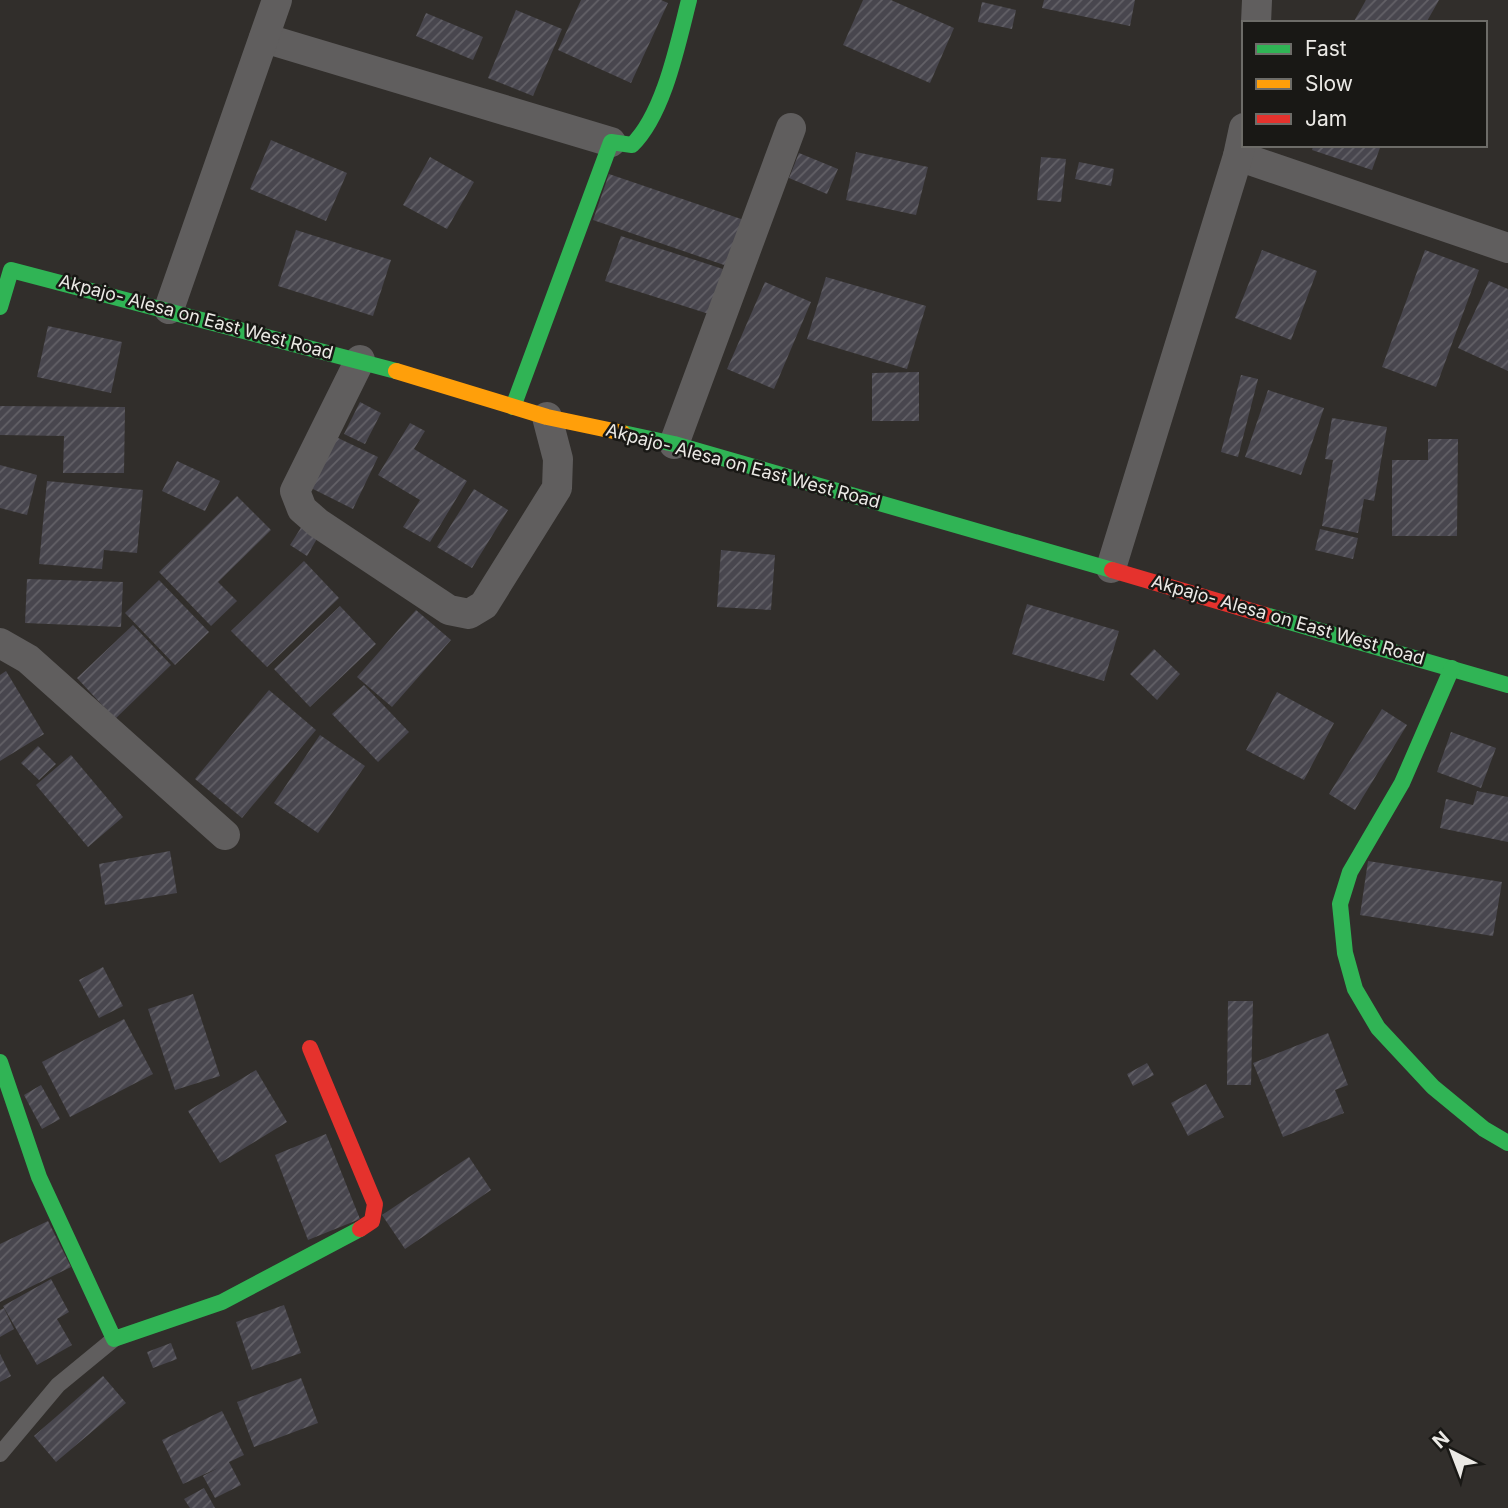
<svg xmlns="http://www.w3.org/2000/svg" width="1508" height="1508" font-family="Inter,sans-serif">
  <style>
    .building { fill: url(#building-hatch) }
    .lines { fill: none; stroke-linecap: round; stroke-linejoin: round }
    .lane { stroke: #605e5e; stroke-width: 16 }
    .street { stroke: #605e5e; stroke-width: 30 }
    .fast { stroke: #30b455; stroke-width: 16 }
    .slow { stroke: #ff9f0a; stroke-width: 16 }
    .jam { stroke: #e5322d; stroke-width: 16 }
    .labels { text-anchor: middle; stroke-width: 5; stroke-linejoin: round; paint-order: stroke }
    .street-label { font-size: 18px; fill: #ebe9e5; stroke: #191815 }
  </style>
  <defs>
    <pattern id="building-hatch" width="6" height="6" patternUnits="userSpaceOnUse" patternTransform="scale(1.75)"><rect width="6" height="6" fill="#48464e"/><path d="M-1 1l2-2M0 6l6-6M5 7l2-2" fill="none" stroke="#636167"/></pattern>
  </defs>
  <rect width="100%" height="100%" fill="#312e2b"/>
  <!-- building -->
  <g class="building">
    <polygon points="581,0 661,0 668,3 631,83 558,50"/>
    <polygon points="863,0 891,0 954,28 930,83 843,45"/>
    <polygon points="1044,0 1135,0 1130,26 1042,8"/>
    <polygon points="1366,0 1439,0 1426,23 1353,23"/>
    <polygon points="982,2 1016,10 1012,29 978,22"/>
    <polygon points="516,10 562,29 533,96 488,78"/>
    <polygon points="426,13 483,37 473,60 416,36"/>
    <polygon points="271,140 347,173 326,221 250,189"/>
    <polygon points="1314,145 1381,145 1372,170 1312,150"/>
    <polygon points="856,152 928,167 916,215 846,200"/>
    <polygon points="799,153 838,169 827,194 789,178"/>
    <polygon points="430,157 474,182 447,229 403,205"/>
    <polygon points="1041,157 1066,159 1061,202 1037,200"/>
    <polygon points="1079,162 1114,169 1111,186 1075,179"/>
    <polygon points="609,174 744,220 727,266 593,220"/>
    <polygon points="296,230 391,260 373,316 278,286"/>
    <polygon points="621,236 723,269 709,314 605,281"/>
    <polygon points="1262,250 1317,271 1291,340 1235,318"/>
    <polygon points="1425,250 1479,270 1436,387 1382,367"/>
    <polygon points="826,277 926,306 907,369 807,339"/>
    <polygon points="1489,281 1508,289 1508,371 1458,348"/>
    <polygon points="765,282 811,302 774,389 727,369"/>
    <polygon points="48,326 122,342 111,393 37,377"/>
    <polygon points="919,372 919,421 872,421 872,373"/>
    <polygon points="1241,375 1258,379 1238,457 1221,452"/>
    <polygon points="1268,390 1324,408 1301,475 1245,457"/>
    <polygon points="360,402 381,413 365,444 344,434"/>
    <polygon points="0,406 125,407 124,473 63,473 64,436 0,435"/>
    <polygon points="1332,418 1387,427 1374,501 1364,499 1358,533 1322,526 1333,460 1325,459"/>
    <polygon points="410,423 425,431 414,449 467,481 430,542 403,527 420,500 378,475"/>
    <polygon points="336,437 378,457 353,509 311,488"/>
    <polygon points="1428,439 1458,439 1457,536 1392,536 1392,460 1428,460"/>
    <polygon points="177,461 220,481 205,511 162,491"/>
    <polygon points="0,465 37,475 27,515 0,508"/>
    <polygon points="47,481 143,490 137,553 104,550 102,569 39,564"/>
    <polygon points="474,489 508,510 472,568 437,547"/>
    <polygon points="237,496 271,530 218,582 237,601 211,626 159,572"/>
    <polygon points="302,526 318,537 307,556 290,545"/>
    <polygon points="1320,529 1358,538 1353,559 1315,550"/>
    <polygon points="721,550 775,555 771,610 717,607"/>
    <polygon points="304,561 339,598 267,667 231,631"/>
    <polygon points="27,579 123,582 121,627 25,623"/>
    <polygon points="159,580 209,632 175,665 125,613"/>
    <polygon points="1027,604 1119,631 1104,681 1012,654"/>
    <polygon points="340,606 376,644 310,707 274,669"/>
    <polygon points="416,610 451,640 392,707 357,677"/>
    <polygon points="133,625 171,665 115,719 77,678"/>
    <polygon points="1154,649 1180,674 1157,700 1130,674"/>
    <polygon points="6,671 44,734 0,761 0,675"/>
    <polygon points="364,685 409,732 378,762 332,714"/>
    <polygon points="269,690 316,730 242,818 195,779"/>
    <polygon points="1277,692 1334,723 1304,780 1246,750"/>
    <polygon points="1382,709 1407,725 1355,810 1329,794"/>
    <polygon points="1451,732 1496,748 1481,788 1437,772"/>
    <polygon points="320,735 365,766 318,833 274,803"/>
    <polygon points="38,746 56,764 39,780 21,763"/>
    <polygon points="71,755 123,817 88,847 36,785"/>
    <polygon points="1477,791 1508,797 1508,842 1440,828 1446,799 1473,805"/>
    <polygon points="170,851 177,893 105,905 99,864"/>
    <polygon points="1368,861 1502,882 1493,936 1360,915"/>
    <polygon points="103,967 123,1006 99,1018 79,980"/>
    <polygon points="193,994 220,1076 175,1090 148,1009"/>
    <polygon points="1228,1001 1253,1001 1251,1085 1227,1085"/>
    <polygon points="124,1019 153,1074 70,1117 42,1062"/>
    <polygon points="1328,1033 1348,1085 1335,1090 1344,1113 1283,1137 1253,1063"/>
    <polygon points="1147,1063 1154,1075 1133,1086 1127,1074"/>
    <polygon points="256,1070 287,1122 220,1163 188,1111"/>
    <polygon points="1206,1084 1224,1117 1188,1136 1171,1103"/>
    <polygon points="41,1085 60,1119 42,1129 24,1095"/>
    <polygon points="326,1134 360,1219 308,1240 275,1155"/>
    <polygon points="469,1157 491,1190 405,1249 382,1215"/>
    <polygon points="48,1221 71,1267 0,1302 0,1244"/>
    <polygon points="51,1279 69,1312 57,1319 72,1345 37,1365 3,1306"/>
    <polygon points="284,1305 301,1353 252,1370 236,1322"/>
    <polygon points="4,1308 14,1329 0,1337 0,1310"/>
    <polygon points="171,1343 177,1359 153,1368 147,1352"/>
    <polygon points="0,1354 11,1376 0,1382"/>
    <polygon points="103,1376 126,1403 56,1462 34,1436"/>
    <polygon points="301,1378 318,1423 254,1447 237,1402"/>
    <polygon points="222,1411 244,1455 229,1462 241,1485 215,1498 203,1476 218,1468 183,1484 162,1440"/>
    <polygon points="204,1488 215,1508 190,1508 184,1499"/>
  </g>
  <g class="lines">
    <!-- lane -->
    <polyline class="lane" points="0,1454 58,1385 114,1339"/>
    <!-- street -->
    <g class="street">
      <polyline points="1256,23 1257,0"/>
      <polyline points="264,38 611,142"/>
      <polyline points="1238,156 1508,248"/>
      <polyline points="169,309 277,0"/>
      <polyline points="360,360 295,491 302,509 318,523 449,610 469,614 484,605 557,488 558,459 547,417"/>
      <polyline points="674,444 791,128"/>
      <polyline points="1111,568 1238,156 1244,128"/>
      <polyline points="0,643 28,659 225,835"/>
    </g>
    <!-- fast -->
    <g class="fast">
      <polyline points="0,307 11,270 396,371"/>
      <path d="M513 407 611 142 632 145C664 114 678 43 689 0"/>
      <polyline points="623,433 674,444 1112,570"/>
      <polyline points="1265,615 1508,685"/>
      <polyline points="1452,668 1402,783 1350,872 1340,904 1345,953 1355,989 1378,1028 1433,1087 1484,1129 1508,1143"/>
      <polyline points="0,1062 39,1177 114,1339 222,1302 360,1229"/>
    </g>
    <!-- slow -->
    <polyline class="slow" points="396,371 547,417 623,433"/>
    <!-- jam -->
    <g class="jam">
      <polyline points="1112,570 1265,615"/>
      <polyline points="310,1048 375,1204 372,1221 360,1229"/>
    </g>
  </g>
  <g class="labels">
    <!-- street labels -->
    <g class="street-label">
      <text transform="translate(196 317) rotate(15)" y="6">Akpajo- Alesa on East West Road</text>
      <text transform="translate(743 466) rotate(15)" y="6">Akpajo- Alesa on East West Road</text>
      <text transform="translate(1288 620) rotate(16)" y="6">Akpajo- Alesa on East West Road</text>
    </g>
  </g>
  <!-- legend -->
  <rect x="1242" y="21" width="245" height="126" fill="#191815" stroke="#6d6c68" stroke-width="2"/>
  <rect x="1256" y="44" width="35" height="10" fill="#30b455" stroke="#6d6c68" stroke-width="2"/>
  <text x="1305" y="56" font-size="21" fill="#ebe9e5">Fast</text>
  <rect x="1256" y="79" width="35" height="10" fill="#ff9f0a" stroke="#6d6c68" stroke-width="2"/>
  <text x="1305" y="91" font-size="21" fill="#ebe9e5">Slow</text>
  <rect x="1256" y="114" width="35" height="10" fill="#e5322d" stroke="#6d6c68" stroke-width="2"/>
  <text x="1305" y="126" font-size="21" fill="#ebe9e5">Jam</text>
  <!-- north arrow -->
  <g transform="translate(1452 1452) rotate(318)" stroke="#191815" stroke-width="5" paint-order="stroke">
  <path d="M0-5L12 26L0 18L-12 26Z" fill="#ebe9e5"/>
  <text y="-10" font-size="19" font-weight="bold" text-anchor="middle" fill="#ebe9e5">N</text>
  </g>
</svg>
